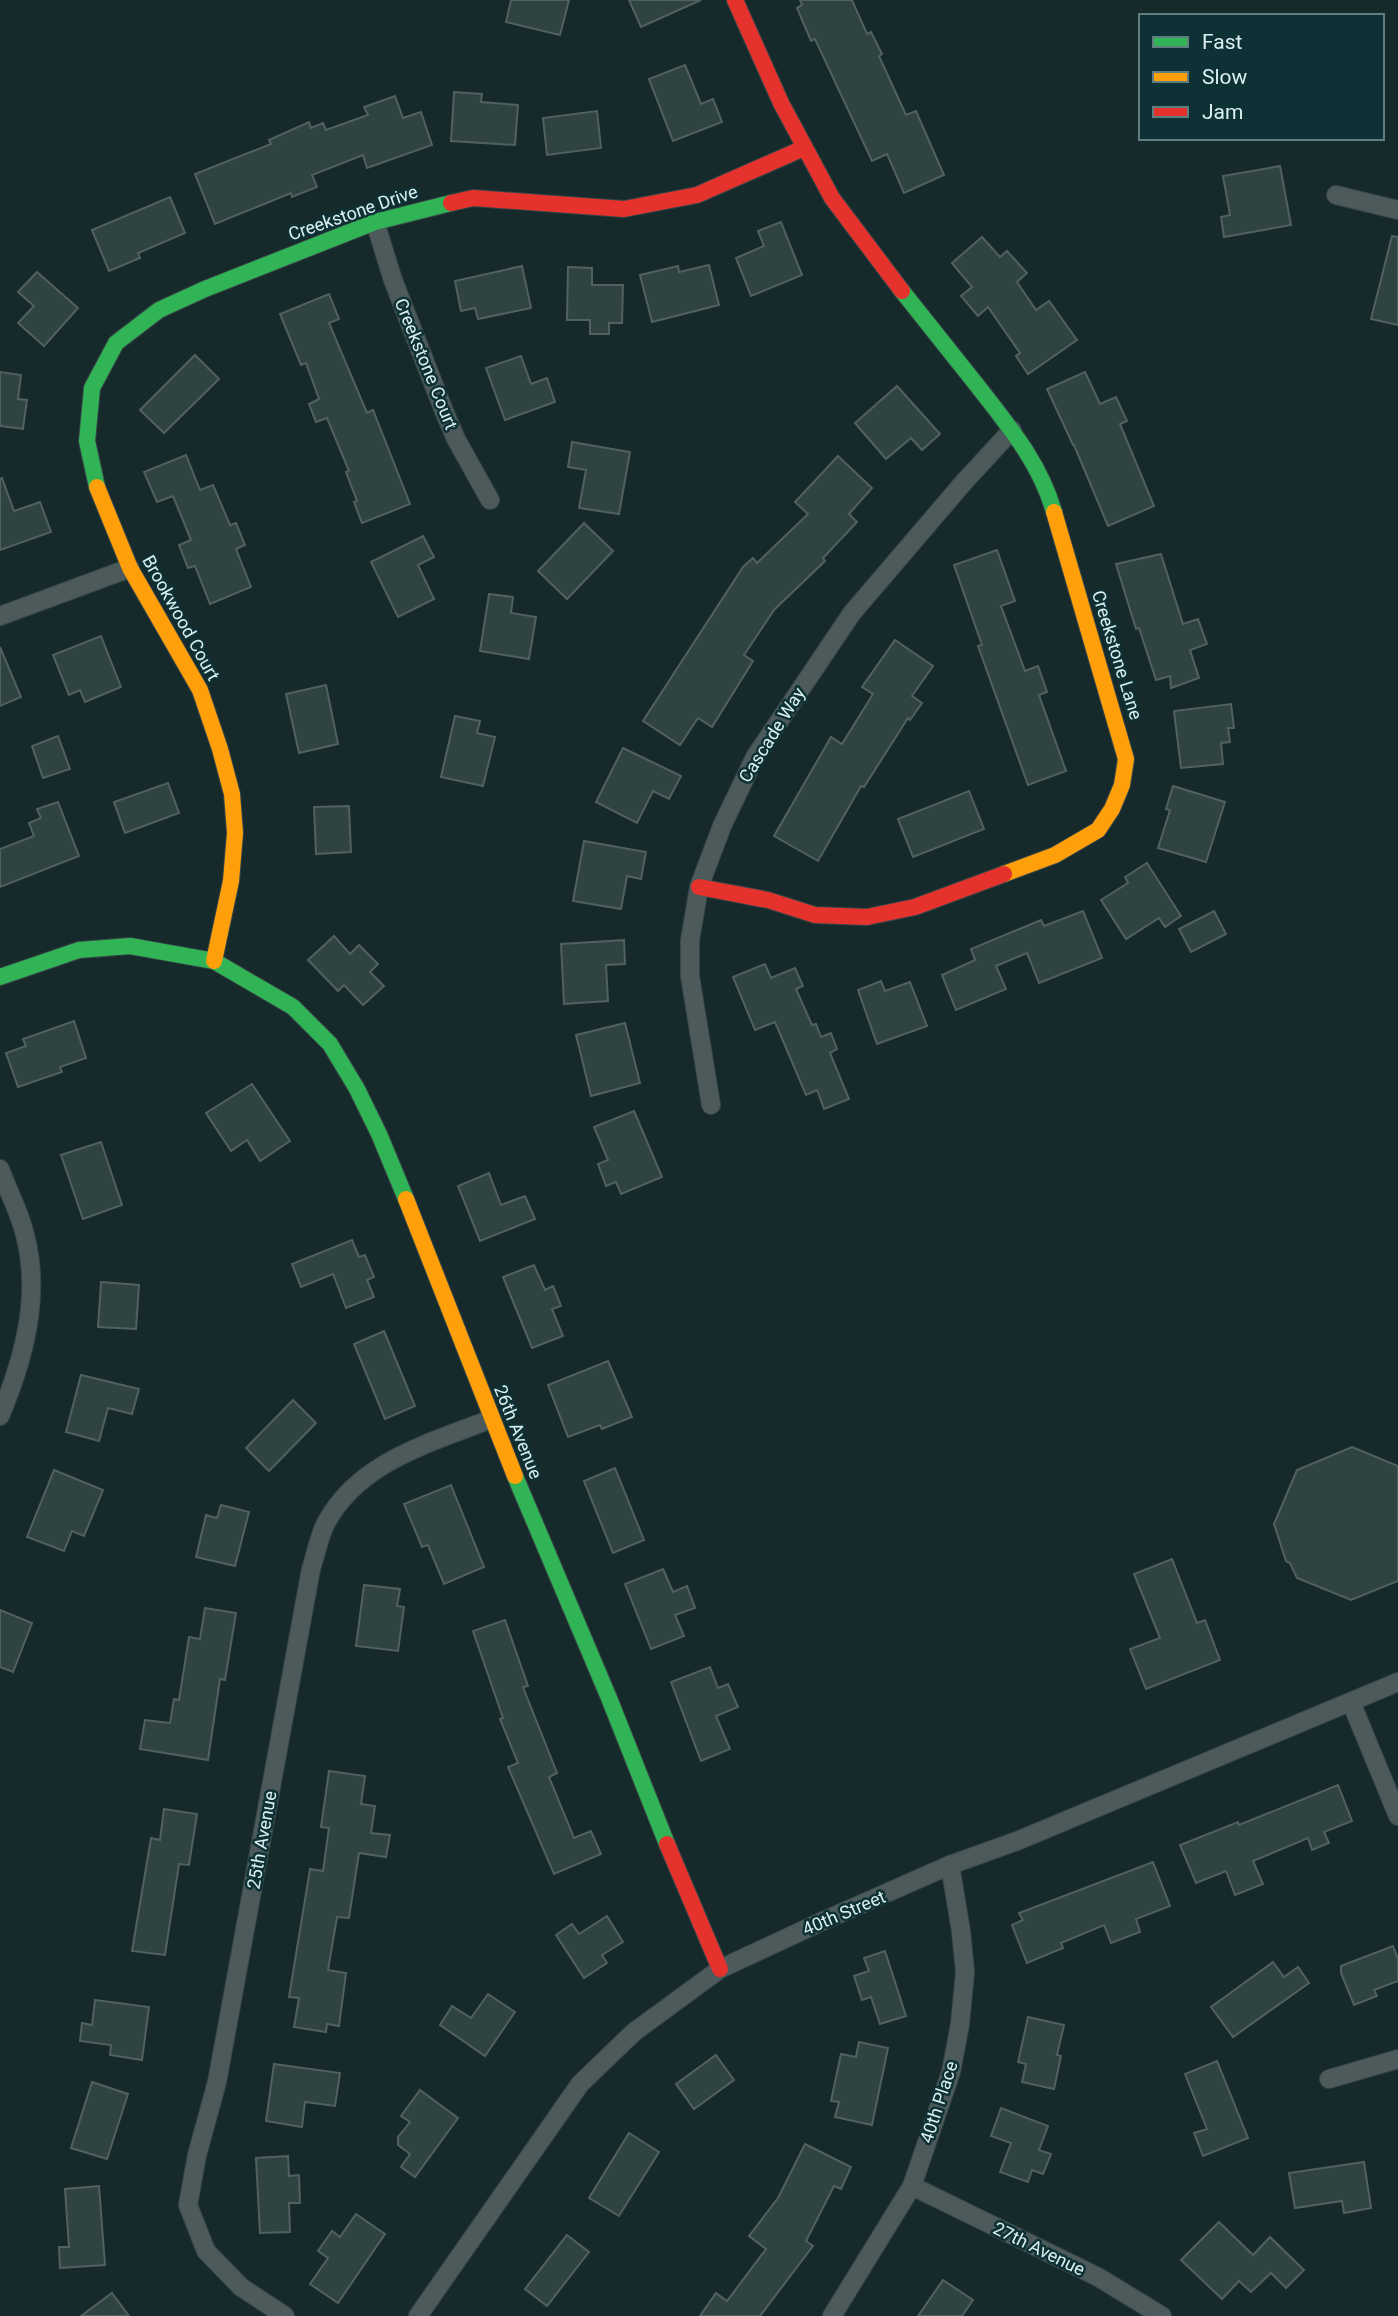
<svg xmlns="http://www.w3.org/2000/svg" width="1398" height="2316" font-family="Roboto,sans-serif">
  <style>
    .building { fill: #2f4442; stroke: #51615f; stroke-width: 2 }
    .lines { fill: none; stroke-linecap: round; stroke-linejoin: round }
    .street-casing { stroke: #374647; stroke-width: 20 }
    .fast-casing { stroke: #374647; stroke-width: 18 }
    .slow-casing { stroke: #374647; stroke-width: 18 }
    .jam-casing { stroke: #374647; stroke-width: 18 }
    .street { stroke: #4c5a5b; stroke-width: 18 }
    .fast { stroke: #30b455; stroke-width: 16 }
    .slow { stroke: #ff9f0a; stroke-width: 16 }
    .jam { stroke: #e5322d; stroke-width: 16 }
    .labels { text-anchor: middle; stroke-width: 5; stroke-linejoin: round; paint-order: stroke }
    .street-label { font-size: 18px; fill: #dceff1; stroke: #0d3134 }
  </style>
  <rect width="100%" height="100%" fill="#16292b"/>
  <!-- building -->
  <g class="building">
    <polygon points="511,0 569,0 560,35 506,22"/>
    <polygon points="629,0 701,0 641,27"/>
    <polygon points="800,0 852,0 867,34 871,32 882,54 879,56 906,115 916,111 944,175 904,193 887,154 872,161 815,39 811,41 797,8 802,5"/>
    <polygon points="685,65 701,104 713,99 722,122 673,141 649,79"/>
    <polygon points="454,92 482,94 481,102 518,105 515,145 451,141"/>
    <polygon points="395,96 403,118 421,112 432,145 367,168 363,155 312,175 317,187 292,197 291,193 215,224 195,174 271,144 269,140 309,122 311,128 323,123 326,130 368,115 364,107"/>
    <polygon points="597,111 601,148 547,155 543,118"/>
    <polygon points="1280,166 1291,225 1224,237 1221,217 1230,215 1223,176"/>
    <polygon points="170,197 185,233 138,253 140,258 109,271 92,230"/>
    <polygon points="781,222 802,275 751,296 736,258 764,246 758,231"/>
    <polygon points="1392,236 1398,237 1398,325 1371,319"/>
    <polygon points="982,237 1000,257 1007,251 1027,273 1017,282 1036,310 1049,301 1077,340 1028,374 1016,356 1020,353 988,307 978,316 961,296 972,287 952,263"/>
    <polygon points="709,265 719,305 652,322 640,275 678,266 679,272"/>
    <polygon points="522,266 531,308 478,319 475,308 461,311 455,281"/>
    <polygon points="568,267 592,268 592,285 623,285 622,323 609,323 609,334 590,334 590,320 567,320"/>
    <polygon points="37,272 78,308 44,346 18,323 34,306 18,292"/>
    <polygon points="329,294 339,319 329,323 367,413 373,410 410,504 362,523 354,502 357,501 346,472 349,471 327,418 316,422 309,404 319,399 306,363 301,365 280,314"/>
    <polygon points="195,355 219,379 164,433 140,410"/>
    <polygon points="521,356 531,384 547,378 555,402 505,420 486,368"/>
    <polygon points="0,372 21,375 18,399 27,400 23,429 0,426"/>
    <polygon points="1085,372 1100,404 1116,397 1127,421 1120,424 1154,506 1108,526 1074,445 1073,445 1047,389"/>
    <polygon points="897,386 940,434 922,450 911,438 886,459 855,423"/>
    <polygon points="572,442 630,452 619,514 579,508 586,470 568,467"/>
    <polygon points="186,455 200,490 213,485 230,525 236,523 245,545 236,549 251,587 210,604 195,566 188,568 179,545 191,540 173,496 157,502 144,472"/>
    <polygon points="838,456 872,488 849,514 857,522 823,558 825,561 774,610 744,655 753,661 712,727 698,718 680,745 643,721 743,567 753,558 757,563 808,514 795,502"/>
    <polygon points="2,478 14,511 40,502 51,532 0,550 0,479"/>
    <polygon points="584,523 613,551 567,599 538,571"/>
    <polygon points="423,536 434,557 418,565 434,599 398,617 371,562"/>
    <polygon points="997,550 1015,601 1001,606 1025,671 1038,666 1047,692 1039,695 1066,771 1028,785 978,646 982,645 954,565"/>
    <polygon points="1161,554 1183,624 1198,619 1207,644 1190,650 1199,678 1171,688 1170,676 1156,680 1139,628 1136,629 1116,564"/>
    <polygon points="489,594 513,597 511,613 536,617 529,659 480,651"/>
    <polygon points="101,636 121,687 85,702 80,690 69,695 53,655"/>
    <polygon points="895,640 933,666 912,696 922,703 910,720 908,718 864,787 861,786 818,861 774,836 831,737 842,744 873,694 862,687"/>
    <polygon points="0,647 21,697 0,706"/>
    <polygon points="326,685 338,744 299,753 286,694"/>
    <polygon points="1231,704 1234,728 1228,728 1230,742 1221,743 1223,764 1181,768 1174,711"/>
    <polygon points="455,716 480,721 477,733 495,737 483,786 441,777"/>
    <polygon points="58,736 70,769 43,778 32,746"/>
    <polygon points="623,748 681,776 669,799 653,791 637,823 596,802"/>
    <polygon points="168,783 179,813 125,833 114,802"/>
    <polygon points="1173,786 1225,802 1206,862 1158,848 1170,810 1166,809"/>
    <polygon points="969,791 984,829 913,857 898,819"/>
    <polygon points="58,802 79,856 0,887 0,849 34,836 29,823 41,818 37,809"/>
    <polygon points="349,806 351,852 316,854 314,807"/>
    <polygon points="584,841 646,852 641,879 627,876 621,909 573,901"/>
    <polygon points="1147,863 1181,916 1165,927 1159,918 1126,939 1101,900 1128,883 1125,877"/>
    <polygon points="1083,911 1102,958 1039,983 1027,953 996,966 1006,989 956,1010 942,975 975,960 971,949 1041,920 1044,926"/>
    <polygon points="1214,911 1226,934 1191,952 1179,929"/>
    <polygon points="334,936 350,954 359,945 378,964 370,972 384,986 363,1005 344,985 338,991 308,960"/>
    <polygon points="624,940 625,964 606,965 608,1001 564,1004 561,944"/>
    <polygon points="765,964 771,978 795,968 803,986 796,989 812,1025 816,1024 821,1037 831,1033 837,1049 830,1053 849,1099 824,1109 817,1090 806,1095 775,1022 755,1030 733,977"/>
    <polygon points="881,981 885,991 910,982 927,1026 877,1044 858,990"/>
    <polygon points="74,1021 86,1058 60,1067 62,1072 18,1087 6,1053 26,1046 23,1039"/>
    <polygon points="625,1023 640,1083 591,1096 576,1035"/>
    <polygon points="252,1084 290,1141 260,1161 247,1140 231,1151 206,1113"/>
    <polygon points="634,1111 662,1177 621,1194 616,1182 606,1186 598,1164 608,1160 594,1127"/>
    <polygon points="101,1142 122,1205 83,1219 61,1155"/>
    <polygon points="489,1173 501,1205 525,1196 535,1219 480,1241 458,1186"/>
    <polygon points="352,1240 359,1257 365,1255 374,1277 367,1280 374,1297 346,1308 333,1274 301,1287 292,1264"/>
    <polygon points="534,1265 545,1290 553,1286 561,1306 552,1309 563,1336 532,1348 503,1277"/>
    <polygon points="101,1282 139,1285 136,1329 98,1327"/>
    <polygon points="384,1331 415,1406 385,1419 354,1344"/>
    <polygon points="608,1361 632,1417 602,1429 600,1425 568,1437 548,1385"/>
    <polygon points="81,1375 139,1389 132,1414 108,1408 99,1441 66,1432"/>
    <polygon points="293,1400 316,1423 269,1471 246,1448"/>
    <polygon points="1352,1447 1398,1466 1398,1581 1351,1600 1297,1578 1290,1563 1286,1561 1274,1524 1297,1470"/>
    <polygon points="615,1468 644,1540 613,1553 584,1481"/>
    <polygon points="54,1470 103,1490 84,1536 72,1531 64,1551 27,1537"/>
    <polygon points="451,1485 484,1567 444,1584 428,1545 422,1547 404,1504"/>
    <polygon points="221,1505 249,1512 235,1566 196,1557 206,1515 217,1518"/>
    <polygon points="1172,1559 1197,1623 1205,1620 1220,1660 1146,1689 1130,1649 1160,1638 1134,1574"/>
    <polygon points="663,1569 673,1592 687,1586 695,1608 675,1615 684,1636 651,1649 625,1584"/>
    <polygon points="364,1585 400,1589 397,1606 404,1607 398,1651 356,1646"/>
    <polygon points="205,1608 236,1613 225,1680 220,1679 208,1760 140,1749 145,1720 170,1723 174,1699 179,1700 189,1637 200,1639"/>
    <polygon points="0,1610 32,1623 13,1672 0,1667"/>
    <polygon points="505,1620 528,1686 523,1687 557,1773 549,1777 574,1838 591,1831 601,1854 554,1874 508,1767 518,1763 500,1719 503,1718 473,1631"/>
    <polygon points="710,1667 718,1688 728,1684 738,1707 716,1716 730,1749 701,1761 671,1682"/>
    <polygon points="329,1771 365,1776 361,1804 375,1806 371,1833 390,1835 386,1857 359,1853 349,1918 337,1917 328,1970 346,1973 339,2026 327,2024 326,2032 294,2027 299,1998 289,1997 310,1869 323,1871 329,1828 321,1827"/>
    <polygon points="1338,1785 1352,1821 1324,1832 1329,1843 1312,1850 1308,1838 1253,1861 1263,1884 1235,1895 1226,1871 1196,1883 1180,1845 1238,1822 1239,1825"/>
    <polygon points="164,1809 197,1814 189,1865 179,1864 165,1955 132,1951 151,1838 160,1840"/>
    <polygon points="1153,1862 1170,1906 1136,1919 1140,1932 1111,1943 1104,1925 1061,1943 1063,1948 1027,1963 1012,1925 1023,1920 1019,1913"/>
    <polygon points="607,1916 623,1942 602,1955 607,1963 584,1978 556,1935 572,1924 579,1934"/>
    <polygon points="1393,1946 1398,1959 1398,1981 1374,1990 1377,1996 1354,2005 1341,1973 1341,1966"/>
    <polygon points="885,1951 906,2016 880,2024 871,1997 862,2000 854,1976 869,1971 864,1958"/>
    <polygon points="1273,1962 1284,1977 1298,1967 1309,1983 1233,2037 1211,2007"/>
    <polygon points="488,1994 515,2012 485,2056 440,2025 452,2006 471,2018"/>
    <polygon points="95,2000 149,2007 142,2060 110,2055 111,2045 80,2041 82,2023 92,2025"/>
    <polygon points="1028,2017 1064,2025 1057,2055 1061,2056 1054,2089 1022,2082 1026,2064 1018,2062"/>
    <polygon points="859,2042 888,2048 872,2125 835,2117 839,2102 831,2101 841,2054 856,2057"/>
    <polygon points="716,2055 734,2080 694,2109 676,2084"/>
    <polygon points="1217,2061 1248,2138 1203,2156 1194,2133 1207,2129 1185,2074"/>
    <polygon points="274,2064 340,2073 335,2106 305,2102 302,2127 266,2121"/>
    <polygon points="92,2082 128,2094 107,2159 71,2148"/>
    <polygon points="420,2090 458,2118 415,2177 401,2167 410,2154 398,2145 398,2137 410,2122 401,2116"/>
    <polygon points="1001,2108 1048,2126 1039,2150 1051,2154 1043,2174 1032,2170 1028,2182 1000,2172 1011,2143 991,2136"/>
    <polygon points="629,2133 659,2152 619,2216 589,2198"/>
    <polygon points="805,2144 851,2167 841,2189 834,2186 806,2241 813,2246 760,2316 700,2316 716,2293 727,2301 766,2249 749,2236 778,2198"/>
    <polygon points="288,2156 289,2176 299,2175 300,2203 289,2203 290,2232 260,2233 256,2158"/>
    <polygon points="1364,2162 1371,2208 1344,2213 1342,2201 1295,2208 1289,2173"/>
    <polygon points="99,2186 105,2265 60,2268 59,2247 69,2247 65,2189"/>
    <polygon points="356,2214 385,2234 338,2303 310,2284 328,2258 318,2251 332,2231 340,2237"/>
    <polygon points="1219,2222 1253,2255 1270,2237 1304,2270 1286,2288 1271,2273 1251,2292 1239,2281 1222,2299 1181,2260"/>
    <polygon points="567,2235 589,2252 547,2306 525,2289"/>
    <polygon points="943,2280 973,2300 962,2316 918,2316"/>
    <polygon points="112,2293 129,2316 81,2316"/>
  </g>
  <g class="lines">
    <!-- street casing -->
    <g class="street-casing">
      <g id="street">
        <polyline points="1336,195 1398,210"/>
        <polyline points="375,222 393,280 444,411 456,439 490,500"/>
        <polyline points="0,616 130,568"/>
        <polyline points="711,1105 690,976 690,940 699,887 722,826 755,757 852,613 964,482 1012,430"/>
        <path d="M0 1169C8 1191 20 1213 25 1235 41 1296 24 1359 0 1416"/>
        <polyline points="1351,1702 1398,1816"/>
        <polyline points="1329,2079 1398,2059"/>
        <polyline points="912,2186 1098,2277 1162,2316"/>
        <path d="M285 2316 241 2287 206 2251 188 2205 197 2155 217 2082 311 1569C316 1554 319 1536 326 1523 359 1461 431 1443 491 1419"/>
        <polyline points="418,2316 580,2084 634,2032 720,1969 823,1921 950,1865 1017,1841 1398,1682"/>
        <polyline points="832,2316 912,2186 951,2072 960,2024 965,1972 961,1931 950,1865"/>
      </g>
    </g>
    <!-- fast casing -->
    <g class="fast-casing">
      <g id="fast">
        <path d="M902 291C927 322 951 353 976 384 1007 424 1040 462 1054 512"/>
        <polyline points="97,487 87,441 92,388 116,343 159,310 205,289 375,222 451,203"/>
        <polyline points="0,977 79,950 130,946 214,961 293,1007 330,1044 357,1089 379,1134 406,1199"/>
        <polyline points="515,1476 609,1698 667,1844"/>
      </g>
    </g>
    <!-- slow casing -->
    <g class="slow-casing">
      <g id="slow">
        <polyline points="97,487 130,568 200,690 220,749 232,794 235,833 231,881 214,961"/>
        <polyline points="1004,874 1055,855 1098,830 1112,809 1122,785 1126,759 1054,512"/>
        <polyline points="406,1199 515,1476"/>
      </g>
    </g>
    <!-- jam casing -->
    <g class="jam-casing">
      <g id="jam">
        <polyline points="735,0 781,103 832,198 902,291"/>
        <polyline points="451,203 473,198 624,209 697,195 804,148"/>
        <polyline points="699,887 768,900 815,915 867,917 915,907 1004,874"/>
        <polyline points="667,1844 720,1969"/>
      </g>
    </g>
    <!-- street -->
    <use href="#street" class="street"/>
    <!-- fast -->
    <use href="#fast" class="fast"/>
    <!-- slow -->
    <use href="#slow" class="slow"/>
    <!-- jam -->
    <use href="#jam" class="jam"/>
  </g>
  <g class="labels">
    <!-- street labels -->
    <g class="street-label">
      <text transform="translate(353 213) rotate(-19)" y="6">Creekstone Drive</text>
      <text transform="translate(426 364) rotate(68)" y="6">Creekstone Court</text>
      <text transform="translate(181 618) rotate(61)" y="6">Brookwood Court</text>
      <text transform="translate(1117 655) rotate(73)" y="6">Creekstone Lane</text>
      <text transform="translate(772 735) rotate(-58)" y="6">Cascade Way</text>
      <text transform="translate(518 1432) rotate(68)" y="6">26th Avenue</text>
      <text transform="translate(262 1840) rotate(-80)" y="6">25th Avenue</text>
      <text transform="translate(844 1913) rotate(-23)" y="6">40th Street</text>
      <text transform="translate(939 2102) rotate(-72)" y="6">40th Place</text>
      <text transform="translate(1039 2249) rotate(26)" y="6">27th Avenue</text>
    </g>
  </g>
  <!-- legend -->
  <rect x="1139" y="14" width="245" height="126" fill="#0d3134" stroke="#607d80" stroke-width="2"/>
  <rect x="1153" y="37" width="35" height="10" fill="#30b455" stroke="#607d80" stroke-width="2"/>
  <text x="1202" y="49" font-size="21" fill="#dceff1">Fast</text>
  <rect x="1153" y="72" width="35" height="10" fill="#ff9f0a" stroke="#607d80" stroke-width="2"/>
  <text x="1202" y="84" font-size="21" fill="#dceff1">Slow</text>
  <rect x="1153" y="107" width="35" height="10" fill="#e5322d" stroke="#607d80" stroke-width="2"/>
  <text x="1202" y="119" font-size="21" fill="#dceff1">Jam</text>
</svg>
